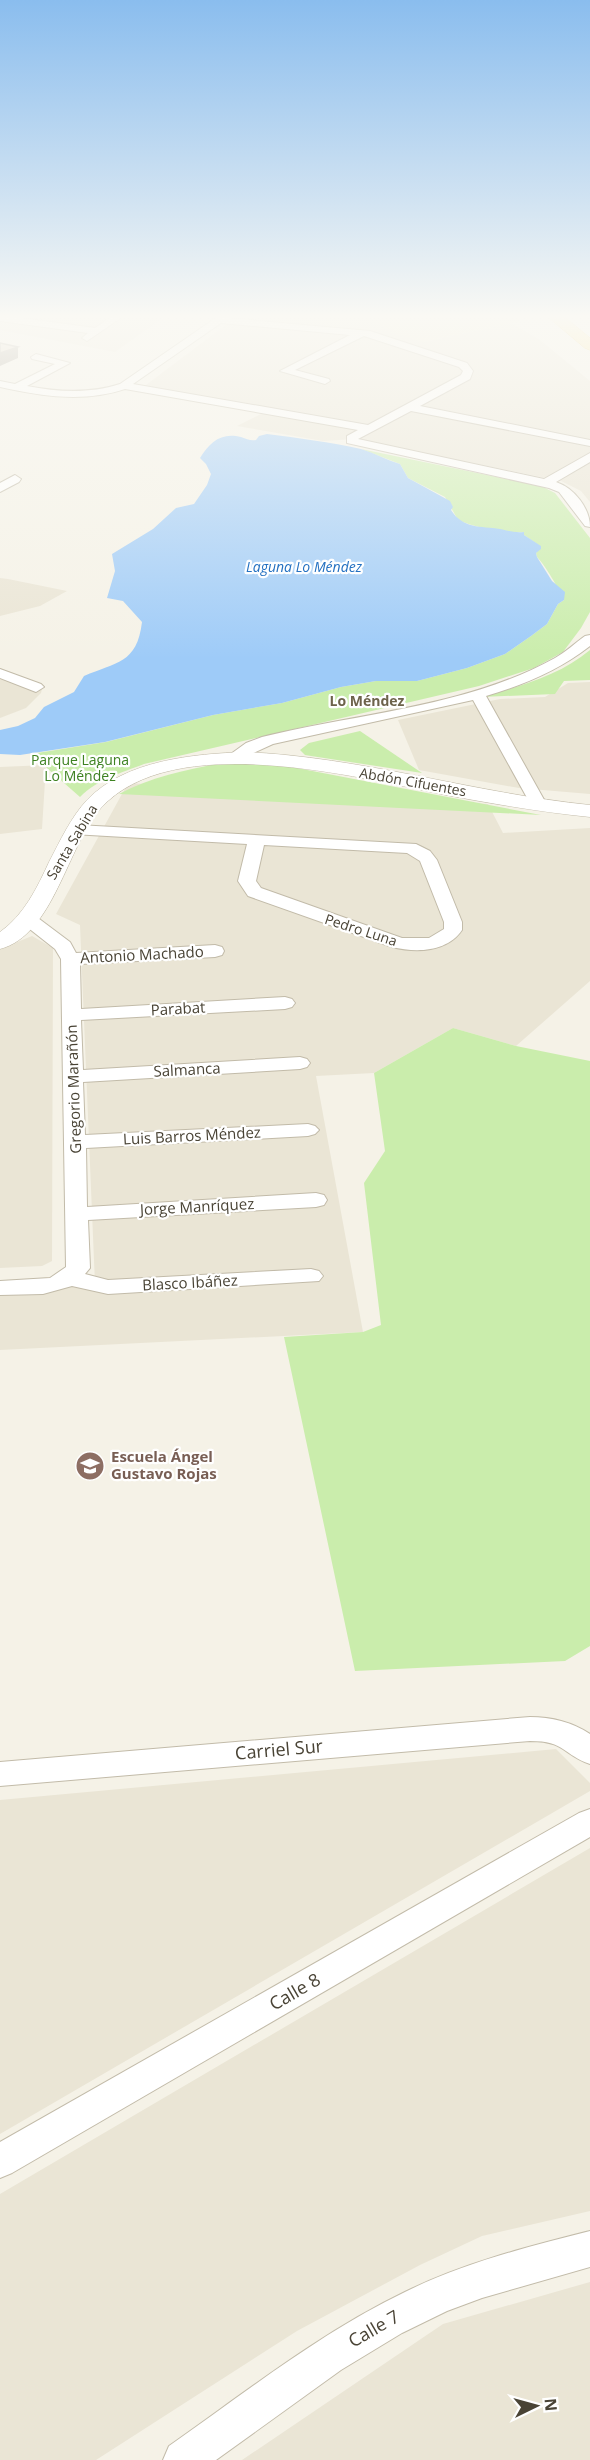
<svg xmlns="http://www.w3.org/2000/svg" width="590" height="2460" font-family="'Open Sans',sans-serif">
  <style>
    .residential { fill: #eae5d5 }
    .education { fill: #f0ead0 }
    .green { fill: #caedac }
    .water { fill: #9ecbf8 }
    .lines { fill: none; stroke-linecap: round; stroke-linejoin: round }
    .minor-casing { stroke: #c2bba9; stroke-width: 2 }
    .tertiary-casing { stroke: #c2bba9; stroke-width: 1 }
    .trunk-casing { stroke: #edb72a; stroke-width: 1 }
    .minor { fill: #fff; fill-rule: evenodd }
    .tertiary { fill: #fff; fill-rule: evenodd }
    .trunk { fill: #ffe280; fill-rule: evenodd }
    .shaded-wall { fill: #979184 }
    .building { fill: #d8cfbc; stroke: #979184; stroke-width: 1.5 }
    .labels { text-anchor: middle; stroke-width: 4.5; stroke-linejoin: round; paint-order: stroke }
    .far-water-label { font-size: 14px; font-style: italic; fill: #2370c1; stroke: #fff }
    .far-neighbourhood-label { font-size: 14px; font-weight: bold; fill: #6d634b; stroke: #fff }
    .far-park-label { font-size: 14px; fill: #3e8222; stroke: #fff }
    .far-street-label { font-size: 14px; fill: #494335; stroke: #fff }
    .street-label { font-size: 15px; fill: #494335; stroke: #fff }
    .education-label { font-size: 15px; font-weight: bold; fill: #785e54; stroke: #fff; text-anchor: start }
    .near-street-label { font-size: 18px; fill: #494335; stroke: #fff }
  </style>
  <rect width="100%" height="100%" fill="#f5f2e7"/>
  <!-- residential -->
  <g class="residential">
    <polygon points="0,315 167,315 115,352 0,330"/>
    <polygon points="239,315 355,315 396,331 392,332 424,342 511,323 540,340 590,381 590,502 581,491 561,481 354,439 323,441 237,426 271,409 142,388"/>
    <polygon points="0,578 8,579 67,591 40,606 0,616"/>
    <polygon points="0,668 43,685 41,693 26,708 0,718"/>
    <polygon points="590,682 590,794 519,788 419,770 398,720 500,699 545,697 568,683"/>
    <polygon points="46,765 42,829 0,834 0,767"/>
    <polygon points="128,783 488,804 503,833 590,828 590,981 516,1046 453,1028 374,1073 316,1076 363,1332 0,1350 0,1289 95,1284 80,925 56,914"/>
    <polygon points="32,936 53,948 52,1261 42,1266 0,1268 0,949"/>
    <polygon points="556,1749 590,1783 590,1791 0,2134 0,1800"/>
    <polygon points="590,1848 590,2211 482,2236 420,2265 297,2331 96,2460 0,2460 0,2194"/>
    <polygon points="590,2282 590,2460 242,2460 443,2324"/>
  </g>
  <!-- education -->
  <polygon class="education" points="355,315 514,315 520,321 423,342 391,332 394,331"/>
  <!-- green -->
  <g class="green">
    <path d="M361 449 541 486 555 493 590 538V612L581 628 563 652 534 668 479 686 144 764C121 773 98 779 80 797L31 754 106 742 213 715 282 703 341 687 376 681H417L467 668 505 654 531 636 547 624 558 604 564 600C559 589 545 565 537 557L536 553 540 546 524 535V532C504 534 477 528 458 520L445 497 408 478 400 464Z"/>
    <path d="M590 650V680L564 681 555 694 481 697C520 686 559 676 590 650Z"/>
    <polygon points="360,731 422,773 311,756 305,755 300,750 309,743"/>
    <path d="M221 763 276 764 541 815 119 794C151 777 185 770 221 763Z"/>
    <polygon points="453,1028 516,1046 590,1061 590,1646 565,1661 355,1671 284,1337 363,1332 381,1325 364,1183 385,1151 374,1073"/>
  </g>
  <!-- water -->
  <path class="water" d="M267 434C298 438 330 442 361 449 375 453 386 460 400 464L408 478 450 501 453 507 451 510C463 529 481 526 500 529 509 531 515 533 524 532V535L541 546V549L536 553 537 557 552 581 565 592 564 600 558 604 547 624 531 636 505 654 467 668 417 681H376L341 687 282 703 213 715 105 742 20 755 0 754V730L18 726 35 718 44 707 74 692 84 676C116 662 137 664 142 622L123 601 107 598 115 571 112 554 153 529 176 508 194 504 207 485 211 474 206 464 200 458C210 442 221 432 241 437 247 439 250 441 256 440L259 436Z"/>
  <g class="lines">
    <!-- minor casing -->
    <g class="minor-casing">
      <g id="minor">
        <polygon points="0,315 95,328 114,315 125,315 87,341 82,338 88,333 0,321"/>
        <path d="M220 315H231L228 318 370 331 467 363 473 371 470 379 420 406 590 440V446L411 411 358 439 544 479 590 453V462L556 482C574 488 590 508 590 527L585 526 559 492 549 488 347 443V436L358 430 125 389C83 403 41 396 0 387V381L15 384 55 364 32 359 31 357 36 354 70 363 27 386C58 392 89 394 120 384ZM221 323 350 335 280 371 325 384 330 381 329 379 295 370 364 336 459 367 463 371 461 375 368 425 133 384Z"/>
        <polygon points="15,475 21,479 19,482 0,492 0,483"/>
        <path d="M590 635V646C559 670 524 685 486 696L547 805 545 809 539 810 531 805 473 700 273 744 236 761 228 756 246 743 262 737C359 713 467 707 555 658 566 652 575 643 585 636Z"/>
        <polygon points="0,669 41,684 44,687 36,692 0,678"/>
        <path d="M78 825 416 844 430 851 437 860 462 922V930C447 952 417 953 392 947L248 896 238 881 247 844 72 834 70 830 72 826ZM264 845 407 853 420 861 444 922V929L429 938H402L261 888 256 881Z"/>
        <polygon points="28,914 34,915 70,942 76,953 215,945 222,947 224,951 222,955 215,957 80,964 81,1009 285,997 292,999 295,1003 292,1007 285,1009 81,1020 83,1070 300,1057 307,1059 310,1063 307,1067 300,1069 83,1082 85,1135 308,1124 315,1126 319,1130 315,1134 308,1136 86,1148 87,1207 316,1193 324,1195 327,1200 324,1205 316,1207 88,1220 90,1268 85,1274 108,1280 311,1269 319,1271 323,1276 319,1281 108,1294 72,1286 43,1294 0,1295 0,1281 50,1278 66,1267 61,959 55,949 22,923 19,919 22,915"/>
        <path d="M530 1717C551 1717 572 1722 590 1734V1764C563 1755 566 1741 530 1741L0 1786V1762Z"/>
        <polygon points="590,1809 590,1837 12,2173 0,2178 0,2142 579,1813"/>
        <path d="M590 2231V2267L482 2298 447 2311 402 2333 341 2370 216 2460H163L169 2446C246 2392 320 2333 405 2292 463 2263 527 2247 590 2231Z"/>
      </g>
    </g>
    <!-- tertiary casing -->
    <g class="tertiary-casing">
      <path id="tertiary" d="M245 752C361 757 474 793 590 805V817C542 812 494 804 446 795 356 777 173 729 101 808 67 846 54 935 0 949V932C24 915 37 888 49 862 60 841 71 817 87 800 125 760 194 754 245 752Z"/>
    </g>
    <!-- trunk casing -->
    <g class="trunk-casing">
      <polygon id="trunk" points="546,315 562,315 590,338 590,350 585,348"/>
    </g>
    <!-- minor -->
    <use href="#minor" class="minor"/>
    <!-- tertiary -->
    <use href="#tertiary" class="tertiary"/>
    <!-- trunk -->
    <use href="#trunk" class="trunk"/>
  </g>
  <!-- shaded-wall -->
  <polygon class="shaded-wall" points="18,347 18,358 0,366 0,353"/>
  <!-- building -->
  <polygon class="building" points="0,343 18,347 0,353"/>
  <!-- sky -->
  <linearGradient id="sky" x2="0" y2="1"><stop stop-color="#8abdee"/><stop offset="0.48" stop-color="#faf9f4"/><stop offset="1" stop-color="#faf9f4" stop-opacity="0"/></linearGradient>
  <rect width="590" height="659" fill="url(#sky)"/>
  <!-- icons -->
  <defs>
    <g id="school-disc" transform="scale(1.5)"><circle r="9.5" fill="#8d6e63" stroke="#fff"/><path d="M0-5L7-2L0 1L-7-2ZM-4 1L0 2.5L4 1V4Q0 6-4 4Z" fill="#fff"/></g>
  </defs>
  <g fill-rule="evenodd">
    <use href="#school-disc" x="90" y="1466"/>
  </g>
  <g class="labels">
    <!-- far-water labels -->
    <g class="far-water-label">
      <text x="304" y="572">Laguna Lo Méndez</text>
    </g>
    <!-- far-neighbourhood labels -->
    <g class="far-neighbourhood-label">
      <text x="367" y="706">Lo Méndez</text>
    </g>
    <!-- far-park labels -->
    <g class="far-park-label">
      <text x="80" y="765">Parque Laguna<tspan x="80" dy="16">Lo Méndez</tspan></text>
    </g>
    <!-- far-street labels -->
    <g class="far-street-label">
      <text transform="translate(413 782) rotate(10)" y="5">Abdón Cifuentes</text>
      <text transform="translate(72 842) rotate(-59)" y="5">Santa Sabina</text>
      <text transform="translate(361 930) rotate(18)" y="5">Pedro Luna</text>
    </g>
    <!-- street labels -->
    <g class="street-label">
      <text transform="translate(142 955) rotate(-3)" y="5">Antonio Machado</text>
      <text transform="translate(178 1009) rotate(-3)" y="5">Parabat</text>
      <text transform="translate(187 1070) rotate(-3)" y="5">Salmanca</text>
      <text transform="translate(74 1089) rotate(-92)" y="5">Gregorio Marañón</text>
      <text transform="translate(192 1136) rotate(-3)" y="5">Luis Barros Méndez</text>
      <text transform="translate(197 1207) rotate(-3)" y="5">Jorge Manríquez</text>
      <text transform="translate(190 1283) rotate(-3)" y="5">Blasco Ibáñez</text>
    </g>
    <!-- education labels -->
    <g class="education-label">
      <text x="111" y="1462">Escuela Ángel<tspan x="111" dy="17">Gustavo Rojas</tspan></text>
    </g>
    <!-- near-street labels -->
    <g class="near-street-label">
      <text transform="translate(279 1750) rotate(-5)" y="6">Carriel Sur</text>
      <text transform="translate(295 1992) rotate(-30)" y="6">Calle 8</text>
      <text transform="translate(374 2329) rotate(-30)" y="6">Calle 7</text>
    </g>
  </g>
  <!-- north arrow -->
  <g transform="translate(536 2406) rotate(85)" stroke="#ffffff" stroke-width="4.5" paint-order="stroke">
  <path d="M0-4.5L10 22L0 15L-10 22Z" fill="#494335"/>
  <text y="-9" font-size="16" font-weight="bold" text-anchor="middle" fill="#494335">N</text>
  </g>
</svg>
